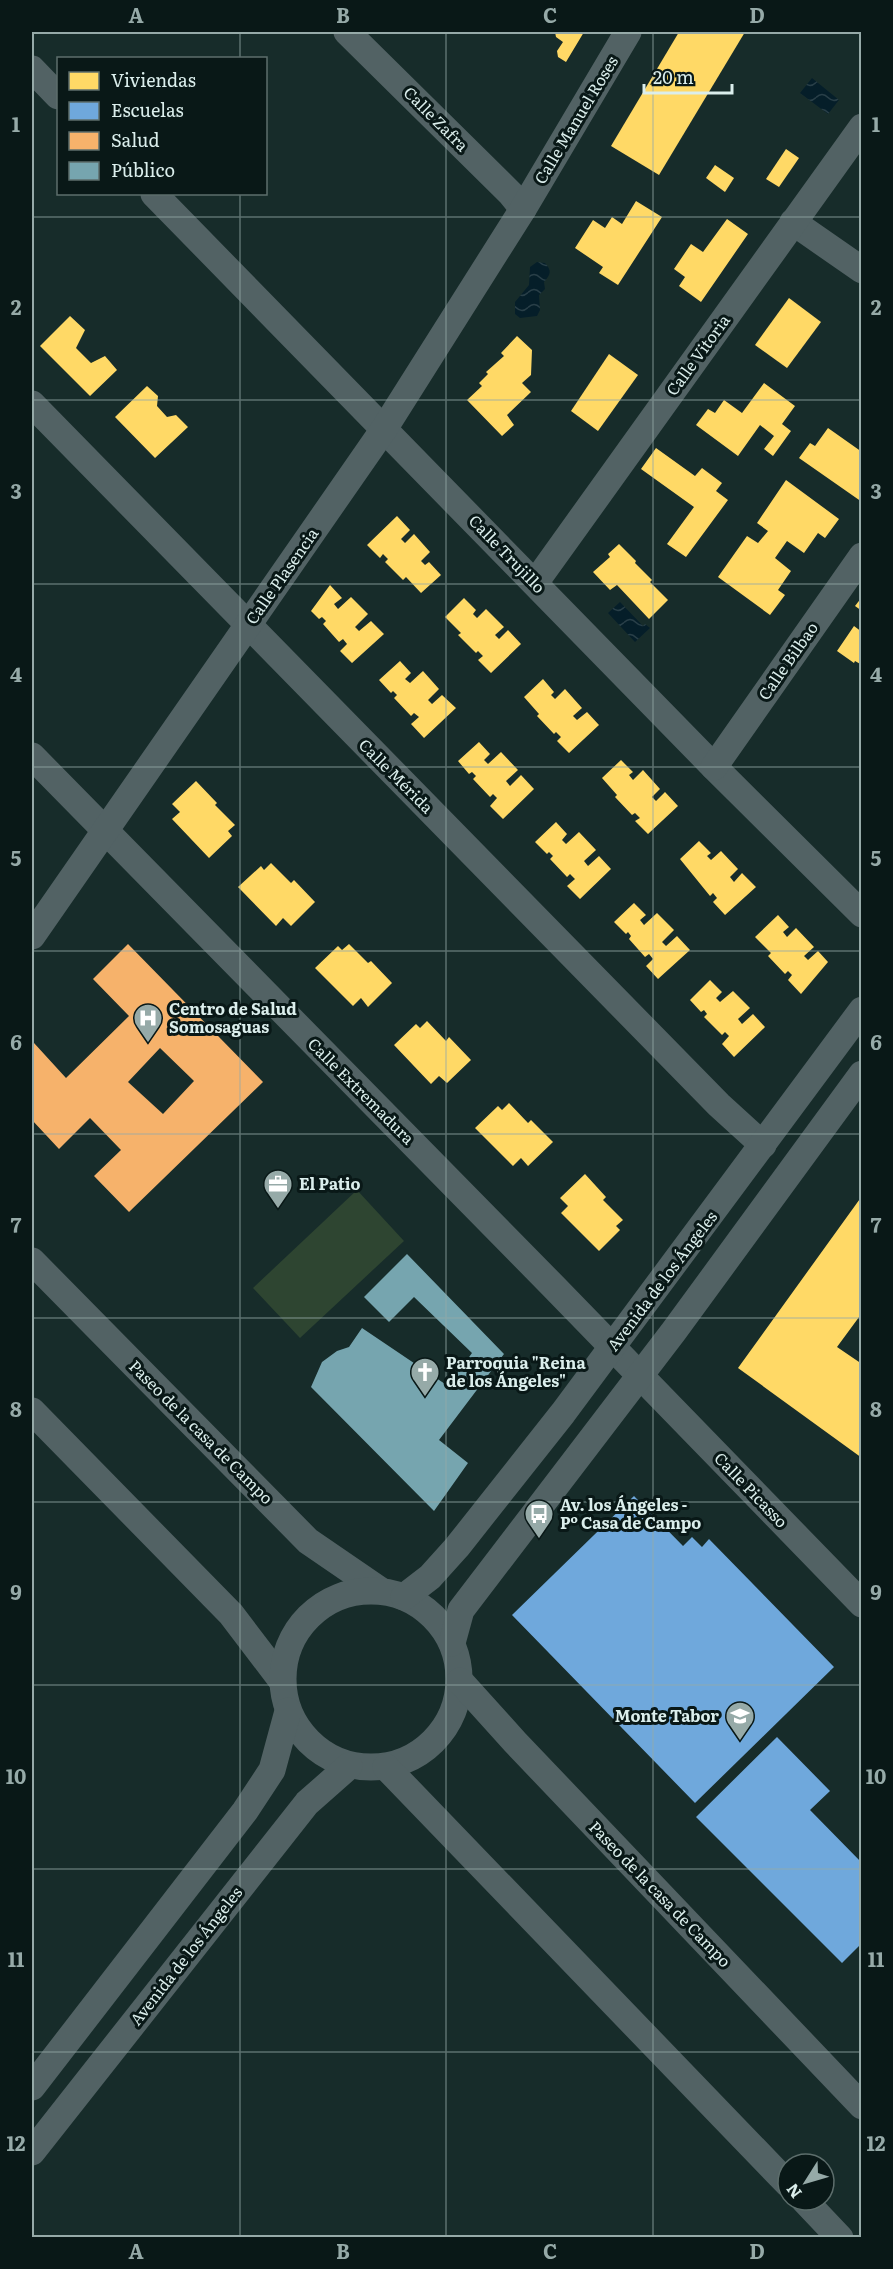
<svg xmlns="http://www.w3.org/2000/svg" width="893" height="2269" font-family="Literata,serif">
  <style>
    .grass { fill: #2e4531 }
    .water { fill: url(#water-waves) }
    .homes { fill: #ffd966 }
    .schools { fill: #6fa8dc }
    .health { fill: #f6b26b; fill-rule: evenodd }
    .public { fill: #76a5af }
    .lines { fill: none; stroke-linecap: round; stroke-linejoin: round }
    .minor { stroke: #526264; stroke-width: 27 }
    .grid { fill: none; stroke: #96aaa8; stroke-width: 1.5; stroke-opacity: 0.55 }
    .labels { text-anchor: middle; stroke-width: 6; stroke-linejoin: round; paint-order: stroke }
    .street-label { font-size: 16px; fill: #dbeeec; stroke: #091817 }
    .poi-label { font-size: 16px; font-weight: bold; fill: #dbeeec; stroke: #091817; text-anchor: start }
    .neatline { fill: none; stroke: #96aaa8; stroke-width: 2 }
    .grid-label { font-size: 20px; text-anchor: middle; font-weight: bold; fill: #96aaa8 }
  </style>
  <defs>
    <pattern id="water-waves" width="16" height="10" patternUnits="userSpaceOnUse" patternTransform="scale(1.5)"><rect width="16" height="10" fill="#051e29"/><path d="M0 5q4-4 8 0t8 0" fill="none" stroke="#293f48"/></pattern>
  </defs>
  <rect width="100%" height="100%" fill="#172c2a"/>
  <!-- grass -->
  <polygon class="grass" points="357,1190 404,1241 300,1338 253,1288"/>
  <!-- water -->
  <g class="water">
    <polygon points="812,78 839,100 828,114 800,93"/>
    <path d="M537 262 545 263C552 271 551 274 544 282L545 289 539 295 540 310 537 316 520 318 515 314V302L529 285 530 267Z"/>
    <polygon points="620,602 643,626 645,624 650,628 635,642 608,613"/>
  </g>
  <!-- homes -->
  <g class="homes">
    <polygon points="555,32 584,32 566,62 558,57 557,51 563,42 556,37"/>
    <polygon points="679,32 745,32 659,175 611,146"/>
    <polygon points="786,149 799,158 779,187 766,179"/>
    <polygon points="715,165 734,178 725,192 706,178"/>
    <polygon points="636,201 662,217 618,285 599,273 603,267 575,248 593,220 605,228 612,217 622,224"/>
    <polygon points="727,219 748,234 701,302 679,286 685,277 674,269 691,244 703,252"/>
    <polygon points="789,298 821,322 787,368 755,345"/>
    <polygon points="70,316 85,330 76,348 91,363 105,356 117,370 90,396 40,346"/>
    <polygon points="517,336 532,350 531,375 522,383 531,392 507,415 514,425 502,436 467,400 482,386 479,383 488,374 486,372 504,356 501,353"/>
    <polygon points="609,354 638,375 598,431 571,411"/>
    <polygon points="764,383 795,406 782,424 791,431 773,456 764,449 774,436 760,425 738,456 696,425 708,409 715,413 724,400 742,413"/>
    <polygon points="147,386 158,396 157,406 167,417 176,415 188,427 155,458 115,417"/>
    <polygon points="828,428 862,452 862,502 799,458 810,443 815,446"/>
    <polygon points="656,448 695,476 702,468 722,483 716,491 728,500 686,557 667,544 694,507 641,469"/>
    <polygon points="786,480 839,519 825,538 818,533 804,553 787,541 775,558 791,571 778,590 785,595 770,615 718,577 747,536 758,543 768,531 757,523"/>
    <polygon points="397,516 410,530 401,539 405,543 414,534 430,552 421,561 425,565 429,562 441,575 421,593 406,577 403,580 385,562 388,559 383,554 380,558 367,545"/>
    <polygon points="619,544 636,561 635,563 652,580 650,582 668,600 649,619 617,585 610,590 593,572 610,557 608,554"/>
    <polygon points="330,585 342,598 334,604 338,609 351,597 368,614 355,627 359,631 371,621 384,634 352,663 340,651 347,644 343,639 339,642 323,624 326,621 322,617 319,619 311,611"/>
    <polygon points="862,597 862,611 855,606"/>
    <polygon points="464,598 476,610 473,614 477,618 486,609 504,627 495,635 499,639 508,630 521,644 491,673 478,660 483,656 478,651 476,653 458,635 461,633 445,617"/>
    <polygon points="854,626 862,632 862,665 855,661 854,663 837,651"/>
    <polygon points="400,661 411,673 405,679 410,683 423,671 439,689 428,700 432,704 442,695 456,708 424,738 411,724 419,717 414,713 411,716 394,698 397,695 393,691 391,693 379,680"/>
    <polygon points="543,679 554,692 551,695 555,699 565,689 582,708 573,716 577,720 587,712 599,725 569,753 557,741 561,737 556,732 554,734 537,716 539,714 524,697"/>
    <polygon points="479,742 490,754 484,760 488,764 501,752 518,770 506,781 510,786 521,775 534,789 503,819 490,806 497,798 493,794 490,797 473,779 476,776 472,772 469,774 458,761"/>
    <polygon points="621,760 633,772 629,775 633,780 643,770 660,789 652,797 656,801 665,792 678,806 648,834 635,821 640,818 635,813 632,815 615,797 617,795 602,778"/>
    <polygon points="196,781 217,803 215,805 235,825 228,831 232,836 209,858 172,819 180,812 172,804"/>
    <polygon points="556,822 567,834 562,840 566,844 579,832 596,850 584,861 588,866 599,856 611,869 580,899 567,886 575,879 570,874 567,877 550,859 553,856 549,852 547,854 535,842"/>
    <polygon points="699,841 711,853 707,856 711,860 721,851 738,869 730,877 734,882 742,873 756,887 725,915 713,902 717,898 713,893 710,896 680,859"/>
    <polygon points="271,863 291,883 294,880 315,902 291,926 283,918 276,926 238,887 261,866 264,870"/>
    <polygon points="634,903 646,915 640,920 644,925 657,913 674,930 662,942 666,946 677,936 690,950 658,979 646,966 653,959 649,954 645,957 629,939 631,936 628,932 626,934 614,922"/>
    <polygon points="778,915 789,927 783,932 787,937 796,928 814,947 804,956 808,960 818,951 828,962 801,994 788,980 792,975 788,971 785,974 768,956 771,953 755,937"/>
    <polygon points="349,944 368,963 371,961 392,983 368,1007 361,998 353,1006 315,968 338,946 342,950"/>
    <polygon points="710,980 722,992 716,998 720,1002 733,991 750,1008 738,1019 742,1024 753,1014 765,1027 734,1057 722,1044 729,1036 725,1032 722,1035 704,1017 707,1014 704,1010 701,1012 690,1000"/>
    <polygon points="427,1021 446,1041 449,1037 471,1060 447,1083 439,1076 431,1084 394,1045 416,1024 420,1028"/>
    <polygon points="509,1103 528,1123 531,1120 553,1142 528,1166 521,1158 513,1166 475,1128 498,1106 502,1110"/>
    <polygon points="585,1174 606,1197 603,1200 623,1220 616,1226 620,1230 599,1251 561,1213 568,1206 560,1198"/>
    <polygon points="862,1196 862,1313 837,1347 862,1364 862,1458 738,1368"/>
  </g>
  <!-- schools -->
  <g class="schools">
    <polygon points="634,1496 683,1546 692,1537 702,1547 709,1539 834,1667 695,1803 512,1615"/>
    <polygon points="777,1737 830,1791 810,1810 862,1863 862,1943 842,1963 696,1817"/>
  </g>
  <!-- health -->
  <path class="health" d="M128 944 263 1082 129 1212 94 1176 121 1150 90 1118 59 1149 32 1120V1045L34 1043 66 1078 129 1016 93 979ZM160 1048 194 1081 163 1114 128 1082Z"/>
  <!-- public -->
  <polygon class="public" points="407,1254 504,1354 439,1440 468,1463 434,1511 311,1387 322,1362 337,1351 349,1347 362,1328 448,1386 472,1353 414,1297 389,1322 364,1297"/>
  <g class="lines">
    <!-- minor -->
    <g class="minor">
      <polyline points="347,32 511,194 523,209"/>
      <polyline points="32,69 58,96"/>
      <polyline points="154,194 714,767 862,914"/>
      <polyline points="793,222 862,270"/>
      <polyline points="32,404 719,1105 763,1145"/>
      <polyline points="535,583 862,127"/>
      <polyline points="32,756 553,1286 862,1604"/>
      <polyline points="714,767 862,556"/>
      <polyline points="32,936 384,429 523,209 628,32"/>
      <polyline points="32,1261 308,1541 381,1591"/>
      <polyline points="32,1411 231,1614 282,1681"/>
      <circle cx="371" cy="1679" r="88"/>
      <polyline points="404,1597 430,1577 457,1547 563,1413 862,1010"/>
      <polyline points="452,1643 461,1610 674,1331 862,1074"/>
      <polyline points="460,1681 515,1742 862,2106"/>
      <polyline points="386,1767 788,2184"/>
      <polyline points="32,2087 245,1811 272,1770 288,1711"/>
      <polyline points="32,2152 307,1803 349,1766"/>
      <polyline points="804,2200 840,2238"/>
    </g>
  </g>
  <!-- grid -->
  <path class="grid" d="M240 32V58M446 32V2238M653 32V2238M240 194V2238M32 217H862M32 400H862M32 584H862M32 767H862M32 951H862M32 1134H862M32 1318H862M32 1502H862M32 1685H862M32 1869H862M32 2052H862"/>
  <!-- icons -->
  <defs>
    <g id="hospital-pin" transform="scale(1.5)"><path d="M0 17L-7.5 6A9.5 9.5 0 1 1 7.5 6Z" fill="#96aaa8" stroke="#091817"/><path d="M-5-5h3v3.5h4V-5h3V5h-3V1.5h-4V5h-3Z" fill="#fff"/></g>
    <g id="office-pin" transform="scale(1.5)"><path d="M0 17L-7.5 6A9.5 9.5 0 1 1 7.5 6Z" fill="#96aaa8" stroke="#091817"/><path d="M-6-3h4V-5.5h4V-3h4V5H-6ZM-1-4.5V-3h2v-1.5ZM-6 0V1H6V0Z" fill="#fff"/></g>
    <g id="church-pin" transform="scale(1.5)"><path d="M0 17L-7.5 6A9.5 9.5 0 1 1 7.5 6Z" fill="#96aaa8" stroke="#091817"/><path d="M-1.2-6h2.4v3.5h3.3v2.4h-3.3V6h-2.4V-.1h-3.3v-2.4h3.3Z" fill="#fff"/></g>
    <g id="bus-pin" transform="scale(1.5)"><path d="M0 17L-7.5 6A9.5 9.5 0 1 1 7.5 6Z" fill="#96aaa8" stroke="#091817"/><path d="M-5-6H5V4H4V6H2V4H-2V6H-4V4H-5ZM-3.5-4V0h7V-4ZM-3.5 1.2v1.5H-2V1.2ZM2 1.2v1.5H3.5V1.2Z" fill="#fff"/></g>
    <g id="school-pin" transform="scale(1.5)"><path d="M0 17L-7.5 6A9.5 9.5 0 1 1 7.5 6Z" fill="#96aaa8" stroke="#091817"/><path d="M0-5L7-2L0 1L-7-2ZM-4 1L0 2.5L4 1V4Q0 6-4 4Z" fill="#fff"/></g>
  </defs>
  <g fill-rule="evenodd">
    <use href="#hospital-pin" x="148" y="1018"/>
    <use href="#office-pin" x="278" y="1184"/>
    <use href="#church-pin" x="425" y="1372"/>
    <use href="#bus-pin" x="539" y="1514"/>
    <use href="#school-pin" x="740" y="1716"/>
  </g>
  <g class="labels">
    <!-- street labels -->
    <g class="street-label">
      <text transform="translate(436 119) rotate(45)" y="6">Calle Zafra</text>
      <text transform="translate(576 120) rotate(-59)" y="6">Calle Manuel Roses</text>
      <text transform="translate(698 355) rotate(-54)" y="6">Calle Vitoria</text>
      <text transform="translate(507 554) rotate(46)" y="6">Calle Trujillo</text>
      <text transform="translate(282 576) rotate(-55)" y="6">Calle Plasencia</text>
      <text transform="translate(788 661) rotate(-55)" y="6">Calle Bilbao</text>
      <text transform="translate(396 776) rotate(45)" y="6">Calle Mérida</text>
      <text transform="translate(361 1091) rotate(45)" y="6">Calle Extremadura</text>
      <text transform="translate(662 1281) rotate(-53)" y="6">Avenida de los Ángeles</text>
      <text transform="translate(201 1432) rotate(45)" y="6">Paseo de la casa de Campo</text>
      <text transform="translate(751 1490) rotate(46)" y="6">Calle Picasso</text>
      <text transform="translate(660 1894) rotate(46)" y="6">Paseo de la casa de Campo</text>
      <text transform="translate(186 1956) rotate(-52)" y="6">Avenida de los Ángeles</text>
    </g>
    <!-- poi labels -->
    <g class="poi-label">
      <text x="169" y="1015">Centro de Salud<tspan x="169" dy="18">Somosaguas</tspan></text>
      <text x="299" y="1190">El Patio</text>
      <text x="446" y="1369">Parroquia "Reina<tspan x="446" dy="18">de los Ángeles"</tspan></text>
      <text x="560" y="1511">Av. los Ángeles -<tspan x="560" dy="18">Pº Casa de Campo</tspan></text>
      <text x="719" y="1722" text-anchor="end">Monte Tabor</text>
    </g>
  </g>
  <!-- border -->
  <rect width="893" height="2269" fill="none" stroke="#091817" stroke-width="66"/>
  <!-- legend -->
  <rect x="57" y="57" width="210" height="138" fill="#091817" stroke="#5d6e6c" stroke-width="1.5"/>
  <rect x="69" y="72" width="30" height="18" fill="#ffd966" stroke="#5d6e6c" stroke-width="1.5"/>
  <text x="111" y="87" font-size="18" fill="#dbeeec">Viviendas</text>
  <rect x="69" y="102" width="30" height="18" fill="#6fa8dc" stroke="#5d6e6c" stroke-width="1.5"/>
  <text x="111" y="117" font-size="18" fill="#dbeeec">Escuelas</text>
  <rect x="69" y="132" width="30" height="18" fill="#f6b26b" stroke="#5d6e6c" stroke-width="1.5"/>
  <text x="111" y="147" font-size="18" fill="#dbeeec">Salud</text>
  <rect x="69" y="162" width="30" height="18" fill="#76a5af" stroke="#5d6e6c" stroke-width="1.5"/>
  <text x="111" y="177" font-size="18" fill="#dbeeec">Público</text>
  <!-- north arrow -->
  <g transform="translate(806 2182) rotate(233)"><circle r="28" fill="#091817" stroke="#5d6e6c" stroke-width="1.5"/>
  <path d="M0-4.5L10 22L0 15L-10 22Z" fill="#96aaa8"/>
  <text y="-9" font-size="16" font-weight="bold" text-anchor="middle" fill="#dbeeec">N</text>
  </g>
  <!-- scale -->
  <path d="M644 84v9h88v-9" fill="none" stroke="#dbeeec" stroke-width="3"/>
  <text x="653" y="84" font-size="18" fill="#dbeeec" stroke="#091817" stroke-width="4.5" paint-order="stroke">20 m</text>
  <rect x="33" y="33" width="827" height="2203" class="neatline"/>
  <g class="grid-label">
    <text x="136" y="23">A</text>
    <text x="343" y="23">B</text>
    <text x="550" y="23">C</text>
    <text x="757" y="23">D</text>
    <text x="16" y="132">1</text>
    <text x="876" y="132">1</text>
    <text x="16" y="315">2</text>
    <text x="876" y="315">2</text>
    <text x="16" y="499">3</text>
    <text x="876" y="499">3</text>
    <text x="16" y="682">4</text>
    <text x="876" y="682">4</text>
    <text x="16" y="866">5</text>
    <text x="876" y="866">5</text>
    <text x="16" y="1050">6</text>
    <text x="876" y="1050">6</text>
    <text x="16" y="1233">7</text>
    <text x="876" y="1233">7</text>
    <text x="16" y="1417">8</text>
    <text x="876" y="1417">8</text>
    <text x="16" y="1600">9</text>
    <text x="876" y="1600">9</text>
    <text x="16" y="1784">10</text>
    <text x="876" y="1784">10</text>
    <text x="16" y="1967">11</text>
    <text x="876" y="1967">11</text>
    <text x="16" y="2151">12</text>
    <text x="876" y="2151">12</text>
    <text x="136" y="2259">A</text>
    <text x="343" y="2259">B</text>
    <text x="550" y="2259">C</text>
    <text x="757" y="2259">D</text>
  </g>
</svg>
